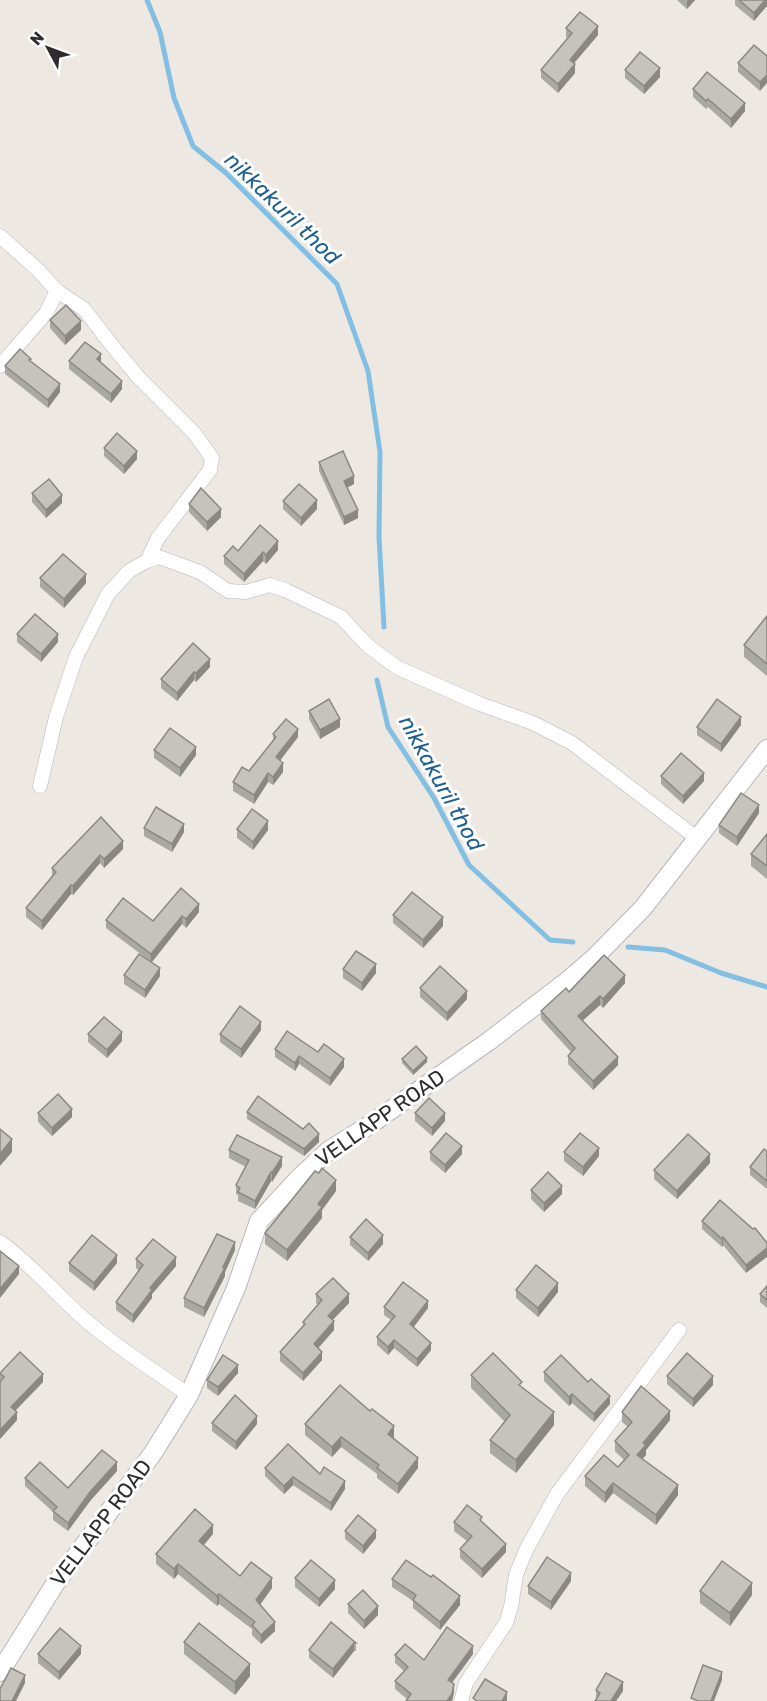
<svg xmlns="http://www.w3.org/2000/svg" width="767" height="1701" font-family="Rubik,sans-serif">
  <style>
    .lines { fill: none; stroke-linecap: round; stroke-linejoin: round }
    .stream { stroke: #82bfe2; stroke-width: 5 }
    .minor-casing { stroke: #b5b6bf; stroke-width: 15 }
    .secondary-casing { stroke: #b5b6bf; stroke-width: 20 }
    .minor { stroke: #fff; stroke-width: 14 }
    .secondary { stroke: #fff; stroke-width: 18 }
    .wall { fill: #aaa8a3 }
    .shaded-wall { fill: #8b8884 }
    .building { fill: #c6c3bd; stroke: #8b8884; stroke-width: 1.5 }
    .labels { text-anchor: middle; stroke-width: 6; stroke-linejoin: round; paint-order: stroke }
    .street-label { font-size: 21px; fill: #2d2d2d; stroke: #fff }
    .water-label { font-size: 22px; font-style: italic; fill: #1e5e91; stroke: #fff }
  </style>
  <rect width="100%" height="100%" fill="#ede9e2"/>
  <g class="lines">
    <!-- stream -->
    <g class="stream">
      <polyline points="147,0 160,32 174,98 193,146 226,173 337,284 368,371 380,452 379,537 384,627"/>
      <polyline points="377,680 388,727 434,798 469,865 550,940 573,942"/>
      <polyline points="628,947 665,950 721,973 767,987"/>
    </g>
    <!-- minor casing -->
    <g class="minor-casing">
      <g id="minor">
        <polyline points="0,236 39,271 57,291 46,313 0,366"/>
        <polyline points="57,291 84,309 110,343 139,378 195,434 212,458 210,470 158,538 147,561"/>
        <polyline points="40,786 56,717 76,657 108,594 129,571 147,561 159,557 200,572 228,591 246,592 270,585 285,590 341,617 368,646 398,668 480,704 533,723 572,743 698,839"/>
        <path d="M0 1242C30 1263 54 1292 82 1317 115 1346 153 1370 189 1395"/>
        <polyline points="461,1701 466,1683 506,1623 511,1607 516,1575 526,1550 557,1494 679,1330"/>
      </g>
    </g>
    <!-- secondary casing -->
    <g class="secondary-casing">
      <polyline id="secondary" points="0,1672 55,1584 153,1453 189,1395 236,1288 259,1221 301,1176 328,1151 368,1126 489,1041 566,982 595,957 643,908 767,749"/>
    </g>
    <!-- minor -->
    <use href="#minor" class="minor"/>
    <!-- secondary -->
    <use href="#secondary" class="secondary"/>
  </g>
  <!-- wall -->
  <g class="wall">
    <polygon points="677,0 695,0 687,9"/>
    <polygon points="735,0 767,0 754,21 735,5"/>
    <polygon points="566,28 598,35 574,63 575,73 558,93 541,78 541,70 568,38 566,37"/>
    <polygon points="767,56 760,91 738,72 738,63"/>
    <polygon points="625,70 660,77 644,94 625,78"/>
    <polygon points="693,89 745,111 731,128 708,107 706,109 693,97"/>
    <polygon points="50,320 81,330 65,345 50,328"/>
    <polygon points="69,361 101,362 122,389 111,403 69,369"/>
    <polygon points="5,366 60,392 48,408 5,374"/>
    <polygon points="104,448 137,459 124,474 104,456"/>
    <polygon points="319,462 354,484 347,488 358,518 344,525 319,471"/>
    <polygon points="32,493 62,503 46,518 32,502"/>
    <polygon points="283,501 317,509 301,526 283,509"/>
    <polygon points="189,504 221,517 207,531 189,512"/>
    <polygon points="278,550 266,564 263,561 244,582 224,564 224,556"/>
    <polygon points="40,578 86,583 64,608 40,587"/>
    <polygon points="767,616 767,676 744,657 744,645"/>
    <polygon points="17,634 58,642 41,662 17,642"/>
    <polygon points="210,667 196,682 194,680 177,701 161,688 161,679"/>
    <polygon points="309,711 340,727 320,739 309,719"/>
    <polygon points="741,725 721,752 697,735 697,727"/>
    <polygon points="273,734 298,737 280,760 283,772 273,785 268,782 254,804 233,791 233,782 249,771 273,741"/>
    <polygon points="154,750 196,755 180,777 154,758"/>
    <polygon points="661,776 704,781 683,804 661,784"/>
    <polygon points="759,813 737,846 719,833 719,825"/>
    <polygon points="144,828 184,832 172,852 144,836"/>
    <polygon points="237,829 268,830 253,850 237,838"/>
    <polygon points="767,834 767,879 751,866 751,854"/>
    <polygon points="123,849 104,868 100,863 73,895 71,894 42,930 26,917 26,908 52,876 52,868"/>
    <polygon points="199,912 186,928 182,924 152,962 160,976 145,998 124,984 124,975 150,961 106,928 106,920 153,921"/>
    <polygon points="393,915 443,926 423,948 393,923"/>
    <polygon points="343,969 376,973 362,991 343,978"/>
    <polygon points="625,983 603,1008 600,1005 582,1021 618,1065 593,1090 568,1064 568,1056 571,1052 541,1019 541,1011 569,992"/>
    <polygon points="420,988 467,999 447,1021 420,997"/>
    <polygon points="261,1030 241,1058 220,1042 220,1034"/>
    <polygon points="88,1034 122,1041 107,1058 88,1042"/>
    <polygon points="275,1049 318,1052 344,1067 330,1086 299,1064 295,1071 275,1057"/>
    <polygon points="402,1059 427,1062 413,1075 402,1063"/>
    <polygon points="247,1112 319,1142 304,1156 247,1119"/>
    <polygon points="38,1113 72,1117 52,1136 38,1122"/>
    <polygon points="415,1113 445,1121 432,1136 415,1121"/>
    <polygon points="229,1150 282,1166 272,1182 271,1181 255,1209 238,1201 238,1195 236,1194 236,1185 246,1167 229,1158"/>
    <polygon points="767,1151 767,1189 750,1175 750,1167"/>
    <polygon points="430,1152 462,1154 445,1173 430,1160"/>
    <polygon points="564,1152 599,1156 583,1176 564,1161"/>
    <polygon points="710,1163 677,1199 654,1179 654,1170"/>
    <polygon points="319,1173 336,1191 322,1210 322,1218 287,1261 265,1244 265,1233"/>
    <polygon points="531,1190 562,1194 544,1212 531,1199"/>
    <polygon points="702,1221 753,1229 746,1273 723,1245 722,1247 702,1229"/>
    <polygon points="350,1237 383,1244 368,1261 350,1245"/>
    <polygon points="235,1250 225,1272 225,1276 204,1317 184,1307 184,1298"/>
    <polygon points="136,1259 176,1266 152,1294 152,1298 133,1323 116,1310 116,1302 139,1271 136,1268"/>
    <polygon points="69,1263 117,1263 94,1291 69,1271"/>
    <polygon points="767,1286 767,1308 760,1302 760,1294"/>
    <polygon points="516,1290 558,1292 538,1317 516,1298"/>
    <polygon points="316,1294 349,1303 332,1320 334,1330 318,1348 322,1360 303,1381 280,1361 280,1352 303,1327 303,1322 318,1305 316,1303"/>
    <polygon points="384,1307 428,1308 413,1327 431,1350 417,1367 394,1348 388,1355 377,1345 377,1337 391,1320 384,1315"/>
    <polygon points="544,1372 610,1404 594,1422 572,1403 569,1406 544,1381"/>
    <polygon points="0,1373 43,1382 15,1411 17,1420 0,1439"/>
    <polygon points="238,1373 218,1396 207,1388 207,1380"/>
    <polygon points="471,1375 522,1388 554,1425 516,1473 490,1453 490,1440 505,1422 471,1388"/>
    <polygon points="667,1376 713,1385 693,1407 667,1384"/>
    <polygon points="622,1412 670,1420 646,1450 646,1455 642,1459 678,1495 656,1525 613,1493 605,1503 585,1486 585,1476 618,1467 624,1460 615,1451 615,1441 628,1427 622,1422"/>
    <polygon points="212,1423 257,1424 236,1450 212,1431"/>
    <polygon points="305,1424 394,1437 393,1437 418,1468 398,1494 377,1478 377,1474 341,1447 332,1457 305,1435"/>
    <polygon points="265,1468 320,1474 345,1489 331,1511 293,1485 284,1494 265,1476"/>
    <polygon points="117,1471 90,1501 68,1531 53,1520 53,1512 25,1486 25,1478 68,1488"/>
    <polygon points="454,1522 482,1522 506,1552 482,1578 460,1558 460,1549 467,1541 454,1531"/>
    <polygon points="345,1531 376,1538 363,1554 345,1539"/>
    <polygon points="213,1534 204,1545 240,1576 272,1588 260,1605 275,1631 261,1644 252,1635 252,1629 219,1604 217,1606 178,1574 174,1579 156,1564 156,1554"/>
    <polygon points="295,1578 335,1589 319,1607 295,1587"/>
    <polygon points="392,1579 460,1605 440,1630 413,1608 413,1601 392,1587"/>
    <polygon points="571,1581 551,1610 528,1594 528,1586"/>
    <polygon points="700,1591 752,1595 730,1626 700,1603"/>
    <polygon points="348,1604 378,1615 364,1629 348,1613"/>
    <polygon points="184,1642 250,1676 235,1695 184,1654"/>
    <polygon points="356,1643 356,1651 354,1651 333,1678 309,1658 309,1650"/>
    <polygon points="38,1654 81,1654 59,1680 38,1663"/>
    <polygon points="473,1654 452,1683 454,1692 452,1701 406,1701 407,1699 395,1689 395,1681 404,1671 395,1663 395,1655 424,1660"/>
    <polygon points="596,1690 623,1691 616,1701 595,1701 596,1699"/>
  </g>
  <!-- shaded-wall -->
  <g class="shaded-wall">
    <polygon points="688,0 695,0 687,9 687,1"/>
    <polygon points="765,0 767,0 767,6 754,21 754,13"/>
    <polygon points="598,26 598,35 570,68 570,60"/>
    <polygon points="575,64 575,73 558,93 558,84"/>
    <polygon points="660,68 660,77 644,94 644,86"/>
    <polygon points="767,75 767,83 760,91 760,82"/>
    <polygon points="745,103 745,111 731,128 731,119"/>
    <polygon points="81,321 81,330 65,345 65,336"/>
    <polygon points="101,354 101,363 97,359"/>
    <polygon points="122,381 122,389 111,403 111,394"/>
    <polygon points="60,384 60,392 48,408 48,400"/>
    <polygon points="137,451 137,459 124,474 124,466"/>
    <polygon points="354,476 354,484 344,489 344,481"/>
    <polygon points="62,495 62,503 46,518 46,510"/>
    <polygon points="317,500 317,509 301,526 301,518"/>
    <polygon points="221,509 221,517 207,531 207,522"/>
    <polygon points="358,510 358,518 344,525 344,517"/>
    <polygon points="278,541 278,550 266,564 266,555"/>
    <polygon points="263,552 263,561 244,582 244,574"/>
    <polygon points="86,574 86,583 64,608 64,599"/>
    <polygon points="58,634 58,642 41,662 41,654"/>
    <polygon points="210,659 210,667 196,682 196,673"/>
    <polygon points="194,672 194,680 177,701 177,693"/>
    <polygon points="741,717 741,725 721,752 721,744"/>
    <polygon points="340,719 340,727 320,739 320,730"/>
    <polygon points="298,729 298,737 276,766 276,757"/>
    <polygon points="196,747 196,755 180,777 180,768"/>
    <polygon points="283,763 283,772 273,785 273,777"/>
    <polygon points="268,773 268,782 254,804 254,795"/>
    <polygon points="704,773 704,781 683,804 683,796"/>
    <polygon points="759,805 759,813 737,846 737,837"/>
    <polygon points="268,821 268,830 253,850 253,842"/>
    <polygon points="184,824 184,832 172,852 172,844"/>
    <polygon points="123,841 123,849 104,868 104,859"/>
    <polygon points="100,855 100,863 73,895 73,886"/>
    <polygon points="71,885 71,894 42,930 42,921"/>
    <polygon points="199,904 199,912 186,928 186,919"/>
    <polygon points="182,916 182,924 151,963 151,954"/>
    <polygon points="443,917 443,926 423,948 423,940"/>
    <polygon points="376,964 376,973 362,991 362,983"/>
    <polygon points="160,968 160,976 145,998 145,990"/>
    <polygon points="625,975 625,983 603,1008 603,999"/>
    <polygon points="467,991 467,999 447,1021 447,1013"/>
    <polygon points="600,996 600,1005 578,1025 578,1016"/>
    <polygon points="261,1022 261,1030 241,1058 241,1049"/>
    <polygon points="122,1032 122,1041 107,1058 107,1050"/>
    <polygon points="299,1056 299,1064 295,1071 295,1063"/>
    <polygon points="618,1057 618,1065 593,1090 593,1081"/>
    <polygon points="427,1058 427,1062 413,1075 413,1071"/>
    <polygon points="344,1059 344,1067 330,1086 330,1078"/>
    <polygon points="72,1109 72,1117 52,1136 52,1128"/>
    <polygon points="445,1113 445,1121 432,1136 432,1128"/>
    <polygon points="319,1134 319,1142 304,1156 304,1149"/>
    <polygon points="12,1139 12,1152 0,1166 0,1154"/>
    <polygon points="462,1146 462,1154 445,1173 445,1165"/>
    <polygon points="599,1148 599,1156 583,1176 583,1167"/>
    <polygon points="710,1154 710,1163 677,1199 677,1191"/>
    <polygon points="282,1157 282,1166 272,1182 272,1173"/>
    <polygon points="271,1172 271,1181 255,1209 255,1201"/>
    <polygon points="336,1180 336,1191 322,1210 322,1218 287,1261 287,1250 318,1204"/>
    <polygon points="562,1186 562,1194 544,1212 544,1203"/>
    <polygon points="383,1235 383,1244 368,1261 368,1253"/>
    <polygon points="723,1237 723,1245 722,1247 722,1239"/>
    <polygon points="235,1242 235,1250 225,1272 225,1276 204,1317 204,1308"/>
    <polygon points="767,1248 767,1257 746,1273 746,1265"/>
    <polygon points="117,1255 117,1263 94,1291 94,1283"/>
    <polygon points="176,1257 176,1266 152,1294 152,1298 133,1323 133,1315 150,1288"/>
    <polygon points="19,1266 19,1274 0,1298 0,1289"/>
    <polygon points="558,1283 558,1292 538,1317 538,1308"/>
    <polygon points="349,1294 349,1303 328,1325 328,1316"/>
    <polygon points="428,1301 428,1308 410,1332 410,1324"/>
    <polygon points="334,1321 334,1330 314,1353 314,1344"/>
    <polygon points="394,1340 394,1348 388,1355 388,1347"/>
    <polygon points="431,1343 431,1350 417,1367 417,1359"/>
    <polygon points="322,1352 322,1360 303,1381 303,1373"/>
    <polygon points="238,1365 238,1373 218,1396 218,1387"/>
    <polygon points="43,1374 43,1382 11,1415 11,1407"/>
    <polygon points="713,1376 713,1385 693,1407 693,1399"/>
    <polygon points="572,1394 572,1403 569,1406 569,1397"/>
    <polygon points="610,1396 610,1404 594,1422 594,1414"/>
    <polygon points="670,1411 670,1420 646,1450 646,1455 637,1465 637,1455 643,1443"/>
    <polygon points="17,1412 17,1420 0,1439 0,1430"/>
    <polygon points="554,1412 554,1425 516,1473 516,1460"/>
    <polygon points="257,1416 257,1424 236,1450 236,1442"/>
    <polygon points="394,1426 394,1437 388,1444 388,1434"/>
    <polygon points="341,1437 341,1447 332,1457 332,1447"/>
    <polygon points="418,1458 418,1468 398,1494 398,1484"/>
    <polygon points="117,1462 117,1471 90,1501 68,1531 68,1523 90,1492"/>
    <polygon points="293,1477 293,1485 284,1494 284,1486"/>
    <polygon points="345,1481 345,1489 331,1511 331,1503"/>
    <polygon points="613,1483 613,1493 605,1503 605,1493"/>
    <polygon points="678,1485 678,1495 656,1525 656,1515"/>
    <polygon points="213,1525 213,1534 199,1550 199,1541"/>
    <polygon points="376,1530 376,1538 363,1554 363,1546"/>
    <polygon points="506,1544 506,1552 482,1578 482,1569"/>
    <polygon points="178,1564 178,1574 174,1579 174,1569"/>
    <polygon points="571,1573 571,1581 551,1610 551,1602"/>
    <polygon points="272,1578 272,1588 256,1610 256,1600"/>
    <polygon points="335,1580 335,1589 319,1607 319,1599"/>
    <polygon points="752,1583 752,1595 730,1626 730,1613"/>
    <polygon points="219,1594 219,1604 217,1606 217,1596"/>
    <polygon points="460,1596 460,1605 440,1630 440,1622"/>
    <polygon points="378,1606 378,1615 364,1629 364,1621"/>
    <polygon points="275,1622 275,1631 261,1644 261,1635"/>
    <polygon points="354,1643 354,1651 333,1678 333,1669"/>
    <polygon points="81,1646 81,1654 59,1680 59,1672"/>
    <polygon points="473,1646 473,1654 448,1688 448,1680"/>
    <polygon points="250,1664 250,1676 235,1695 235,1682"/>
    <polygon points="722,1672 722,1680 714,1701 711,1701"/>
    <polygon points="25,1675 25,1683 16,1701 12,1701"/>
    <polygon points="623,1682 623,1691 616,1701 611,1701"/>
    <polygon points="454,1684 454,1692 452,1701 447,1701"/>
    <polygon points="507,1692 507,1701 502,1701"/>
  </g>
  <!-- building -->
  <g class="building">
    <polygon points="739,0 765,0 754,13"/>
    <polygon points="580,12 598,26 570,60 575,64 558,84 541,70 572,33 566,28"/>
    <polygon points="754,45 767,56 767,75 760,82 738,63"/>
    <polygon points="640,52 660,68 644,86 625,70"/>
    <polygon points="707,72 745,103 731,119 708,99 706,101 693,89"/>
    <polygon points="66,305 81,321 65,336 50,320"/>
    <polygon points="85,342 101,354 97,359 122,381 111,394 69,361"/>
    <polygon points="20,349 31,359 29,360 60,384 48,400 5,366"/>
    <polygon points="117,433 137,451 124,466 104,448"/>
    <polygon points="343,451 354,476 344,481 358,510 344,517 319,462"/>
    <polygon points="49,479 62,495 46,510 32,493"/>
    <polygon points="299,484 317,500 301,518 283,501"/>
    <polygon points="201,488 221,509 207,522 189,504"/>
    <polygon points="260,525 278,541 266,555 263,552 244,574 224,556 233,546 238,551"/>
    <polygon points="63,554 86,574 64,599 40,578"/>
    <polygon points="35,614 58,634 41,654 17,634"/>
    <polygon points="767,616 767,664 744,645"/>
    <polygon points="193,643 210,659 196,673 194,672 177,693 161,679"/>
    <polygon points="329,699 340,719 320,730 309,711"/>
    <polygon points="717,699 741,717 721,744 697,727"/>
    <polygon points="286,719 298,729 276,757 283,763 273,777 268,773 254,795 233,782 242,767 249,771 276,737 273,734"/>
    <polygon points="170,728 196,747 180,768 154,750"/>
    <polygon points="681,753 704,773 683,796 661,776"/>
    <polygon points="741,793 759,805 737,837 719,825"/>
    <polygon points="156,807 184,824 172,844 144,828"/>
    <polygon points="252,809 268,821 253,842 237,829"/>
    <polygon points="101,817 123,841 104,859 100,855 73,886 71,885 42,921 26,908 56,872 52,868"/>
    <polygon points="767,834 767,866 751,854"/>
    <polygon points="181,888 199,904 186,919 182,916 151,954 106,920 123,898 153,921"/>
    <polygon points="412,892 443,917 423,940 393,915"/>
    <polygon points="356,951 376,964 362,983 343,969"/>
    <polygon points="139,954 160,968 145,990 124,975"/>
    <polygon points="604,955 625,975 603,999 600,996 578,1016 618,1057 593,1081 568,1056 575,1048 541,1011 566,988 569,992"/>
    <polygon points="440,966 467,991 447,1013 420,988"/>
    <polygon points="240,1006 261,1022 241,1049 220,1034"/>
    <polygon points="104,1017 122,1032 107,1050 88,1034"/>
    <polygon points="287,1031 318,1052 324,1044 344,1059 330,1078 299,1056 295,1063 275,1049"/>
    <polygon points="416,1046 427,1058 413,1071 402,1059"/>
    <polygon points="58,1094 72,1109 52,1128 38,1113"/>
    <polygon points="258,1096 303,1129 309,1123 319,1134 304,1149 247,1112"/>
    <polygon points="429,1098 445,1113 432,1128 415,1113"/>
    <polygon points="0,1129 12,1139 0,1154"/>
    <polygon points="446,1133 462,1146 445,1165 430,1152"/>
    <polygon points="580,1133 599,1148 583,1167 564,1152"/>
    <polygon points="688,1134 710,1154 677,1191 654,1170"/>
    <polygon points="237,1135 282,1157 272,1173 271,1172 255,1201 238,1192 240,1188 236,1185 249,1160 229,1150"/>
    <polygon points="764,1149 767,1151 767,1181 750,1167"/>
    <polygon points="322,1168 336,1180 318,1204 322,1207 287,1250 265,1233 315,1171 319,1173"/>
    <polygon points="548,1172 562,1186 544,1203 531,1190"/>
    <polygon points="720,1200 753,1229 755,1228 767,1243 767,1248 746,1265 723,1237 722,1239 702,1221"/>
    <polygon points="366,1219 383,1235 368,1253 350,1237"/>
    <polygon points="217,1234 235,1242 223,1267 225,1267 204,1308 184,1298"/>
    <polygon points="92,1235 117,1255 94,1283 69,1263"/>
    <polygon points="153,1239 176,1257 150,1288 152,1290 133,1315 116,1302 143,1265 136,1259"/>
    <polygon points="0,1251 19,1266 0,1289"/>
    <polygon points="536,1265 558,1283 538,1308 516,1290"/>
    <polygon points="333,1278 349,1294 328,1316 334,1321 314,1344 322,1352 303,1373 280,1352 305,1324 303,1322 322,1300 316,1294"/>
    <polygon points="403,1282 428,1301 410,1324 431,1343 417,1359 394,1340 388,1347 377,1337 395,1316 384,1307"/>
    <polygon points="767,1286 767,1300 760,1294"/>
    <polygon points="20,1352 43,1374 11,1407 17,1412 0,1430 0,1382 4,1377 0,1373"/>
    <polygon points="493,1353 522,1382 519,1385 554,1412 516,1460 490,1440 510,1415 471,1375"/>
    <polygon points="687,1353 713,1376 693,1399 667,1376"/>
    <polygon points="223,1355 238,1365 218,1387 207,1380"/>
    <polygon points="561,1355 588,1382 591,1379 610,1396 594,1414 572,1394 569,1397 544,1372"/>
    <polygon points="340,1385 370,1411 372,1409 394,1426 388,1434 418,1458 398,1484 377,1468 379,1465 341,1437 332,1447 305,1424"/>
    <polygon points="641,1386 670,1411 643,1443 646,1445 637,1455 678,1485 656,1515 613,1483 605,1493 585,1476 604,1455 618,1467 629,1455 615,1441 632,1422 622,1412"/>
    <polygon points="235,1395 257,1416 236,1442 212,1423"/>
    <polygon points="288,1444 320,1474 324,1467 345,1481 331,1503 293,1477 284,1486 265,1468"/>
    <polygon points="102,1450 117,1462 90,1492 68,1523 53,1511 57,1507 25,1478 40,1462 68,1488"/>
    <polygon points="467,1505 482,1517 480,1520 506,1544 482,1569 460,1549 472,1536 454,1522"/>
    <polygon points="195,1509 213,1525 199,1541 240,1576 251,1562 272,1578 256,1600 275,1622 261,1635 252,1625 255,1622 219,1594 217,1596 178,1564 174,1569 156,1554"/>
    <polygon points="358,1515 376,1530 363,1546 345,1531"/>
    <polygon points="547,1557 571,1573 551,1602 528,1586"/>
    <polygon points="311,1560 335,1580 319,1599 295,1578"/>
    <polygon points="406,1560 431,1577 433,1575 460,1596 440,1622 413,1600 416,1595 392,1579"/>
    <polygon points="722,1561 752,1583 730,1613 700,1591"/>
    <polygon points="363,1590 378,1606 364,1621 348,1604"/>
    <polygon points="331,1622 356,1643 354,1643 333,1669 309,1650"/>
    <polygon points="199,1623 250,1664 235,1682 184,1642"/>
    <polygon points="447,1627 473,1646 448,1680 454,1684 452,1694 447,1701 406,1701 411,1694 395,1681 408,1667 395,1655 405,1644 424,1660"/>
    <polygon points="60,1628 81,1646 59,1672 38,1654"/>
    <polygon points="703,1665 722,1672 711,1701 698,1701 691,1698"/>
    <polygon points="11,1668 25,1675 12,1701 0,1701 0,1689"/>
    <polygon points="606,1673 623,1682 611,1701 595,1701 600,1693 596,1690"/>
    <polygon points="485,1679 507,1692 502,1701 477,1701 473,1698"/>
  </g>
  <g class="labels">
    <!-- street labels -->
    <g class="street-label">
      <text transform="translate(380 1118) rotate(-35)" y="7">VELLAPP ROAD</text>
      <text transform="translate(101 1523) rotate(-53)" y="7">VELLAPP ROAD</text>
    </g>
    <!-- water labels -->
    <g class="water-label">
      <text transform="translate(283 208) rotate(44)" y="8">nikkakuril thod</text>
      <text transform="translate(442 783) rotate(61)" y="8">nikkakuril thod</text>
    </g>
  </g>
  <!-- north arrow -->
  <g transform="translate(48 48) rotate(311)" stroke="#ffffff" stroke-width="4.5" paint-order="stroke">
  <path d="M0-4.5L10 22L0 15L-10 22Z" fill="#2d2d2d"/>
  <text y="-9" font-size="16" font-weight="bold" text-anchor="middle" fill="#2d2d2d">N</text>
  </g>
</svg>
